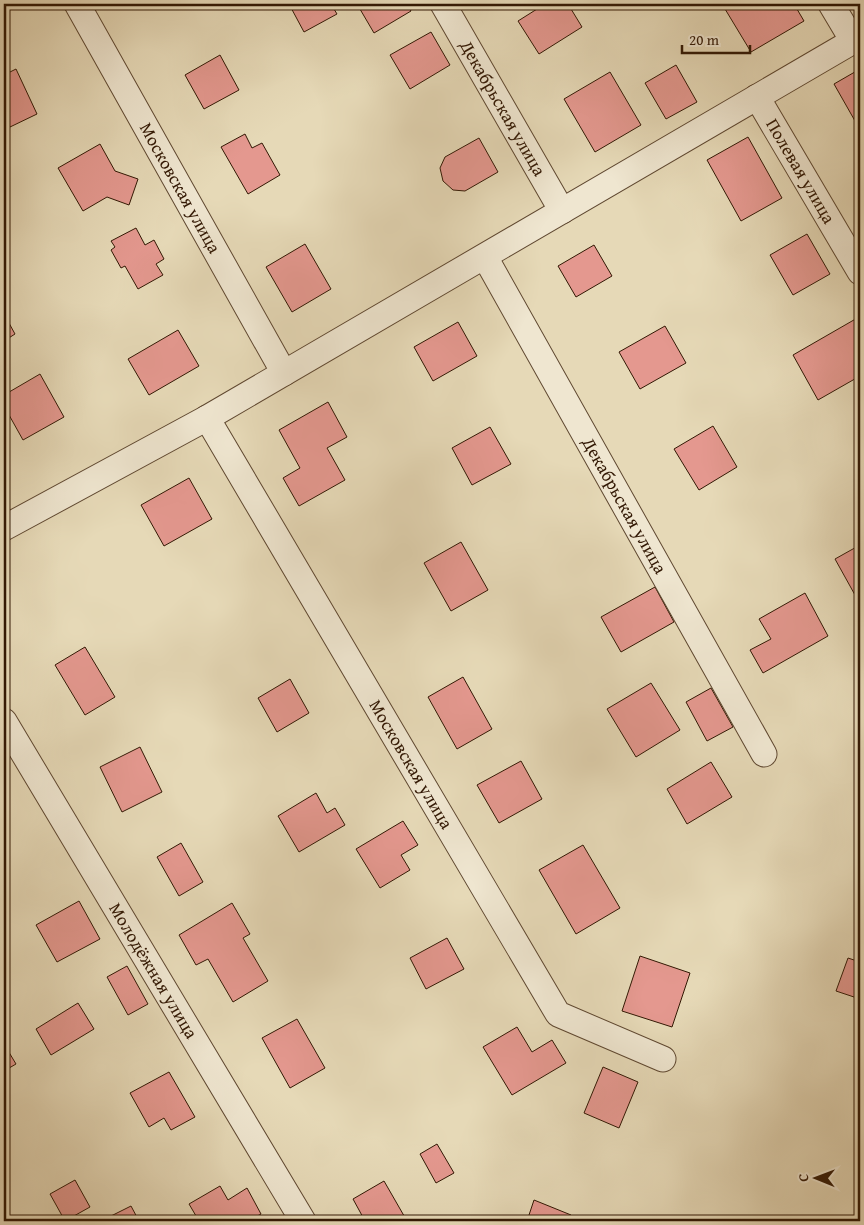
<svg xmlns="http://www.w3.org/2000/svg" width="864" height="1225" font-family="'Gentium Book Plus',serif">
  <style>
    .building { fill: #e4988f; stroke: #321804 }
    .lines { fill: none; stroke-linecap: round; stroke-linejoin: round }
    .street-casing { stroke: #5f4831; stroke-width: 27 }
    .street { stroke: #efe6d0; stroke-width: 25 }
    .labels { text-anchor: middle; stroke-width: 4; stroke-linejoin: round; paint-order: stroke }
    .street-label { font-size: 18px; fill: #321804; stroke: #efe6d0 }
  </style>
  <rect width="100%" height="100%" fill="#e6d9b7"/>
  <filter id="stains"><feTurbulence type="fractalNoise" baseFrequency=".004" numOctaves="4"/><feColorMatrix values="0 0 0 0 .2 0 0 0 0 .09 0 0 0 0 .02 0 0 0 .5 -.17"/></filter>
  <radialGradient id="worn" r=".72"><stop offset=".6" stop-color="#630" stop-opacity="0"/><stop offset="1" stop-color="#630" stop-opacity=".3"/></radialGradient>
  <!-- building -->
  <g class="building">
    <polygon points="289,4 331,4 337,14 304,32"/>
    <polygon points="357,4 407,4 411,11 374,33"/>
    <polygon points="545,4 568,4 582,27 539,54 518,21"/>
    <polygon points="722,4 794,4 804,21 751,52"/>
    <polygon points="431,32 450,65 410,89 390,55"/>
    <polygon points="220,55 239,90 204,109 185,75"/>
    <polygon points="676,65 697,102 666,119 645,83"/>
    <polygon points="16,69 37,114 10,127 4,113 4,75"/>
    <polygon points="860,69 860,127 859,128 834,84"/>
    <polygon points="610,72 641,125 595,152 564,99"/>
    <polygon points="245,134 252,148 262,143 280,175 248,194 221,147"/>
    <polygon points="748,137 782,198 741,221 707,160"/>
    <polygon points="479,138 498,172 465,191 453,190 443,181 440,168 445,157"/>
    <polygon points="100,144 115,171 138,179 129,205 107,197 83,211 58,168"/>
    <polygon points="136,228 145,245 154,240 164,259 156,264 163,275 138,289 125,266 121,268 111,250 115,247 111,241"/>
    <polygon points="807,234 830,274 793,295 770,255"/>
    <polygon points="305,244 331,289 292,312 266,267"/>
    <polygon points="594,245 612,276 576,297 558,266"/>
    <polygon points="4,314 15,334 4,341"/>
    <polygon points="859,317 860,320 860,364 855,367 860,376 818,400 793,355"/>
    <polygon points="458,322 477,356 433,381 414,347"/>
    <polygon points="665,326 686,363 640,389 619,352"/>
    <polygon points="178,330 199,366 149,395 128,359"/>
    <polygon points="40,374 64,417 23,440 4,406 4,395"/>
    <polygon points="328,402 347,437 327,448 345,480 299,506 283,478 300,468 279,430"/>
    <polygon points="713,426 737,467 699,490 674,449"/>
    <polygon points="490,427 511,464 472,485 452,448"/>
    <polygon points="189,478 212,519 164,546 141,505"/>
    <polygon points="461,542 488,590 451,611 424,563"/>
    <polygon points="860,545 860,604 835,559"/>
    <polygon points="655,587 674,622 621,652 601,617"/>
    <polygon points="805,593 828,636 763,673 750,650 771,639 759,619"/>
    <polygon points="85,647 115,697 85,715 55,665"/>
    <polygon points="463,677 492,729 457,749 428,697"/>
    <polygon points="290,679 309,713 277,732 258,698"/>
    <polygon points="651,683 680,730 636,757 607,709"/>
    <polygon points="711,688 733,727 707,741 686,702"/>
    <polygon points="140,747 162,792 122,812 100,767"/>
    <polygon points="521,761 542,799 499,823 477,785"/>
    <polygon points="711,762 732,797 687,824 667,789"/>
    <polygon points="316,793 327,813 335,808 345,825 299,852 278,816"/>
    <polygon points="403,821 418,845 401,855 410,870 380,888 356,849"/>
    <polygon points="181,843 203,882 179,896 157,857"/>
    <polygon points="583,845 620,908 576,934 539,870"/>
    <polygon points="79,901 100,939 57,962 36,925"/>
    <polygon points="232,903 250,934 243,938 268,981 233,1002 208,959 196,965 179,935"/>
    <polygon points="447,938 464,969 426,989 410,958"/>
    <polygon points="640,956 690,973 672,1027 622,1011"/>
    <polygon points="848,958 860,962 860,999 836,991"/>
    <polygon points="127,966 148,1004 128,1015 107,977"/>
    <polygon points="78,1003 94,1029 51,1055 36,1029"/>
    <polygon points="297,1019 325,1068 290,1088 262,1038"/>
    <polygon points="517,1027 532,1052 552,1040 566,1063 512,1095 483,1047"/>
    <polygon points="4,1044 16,1064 4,1071"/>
    <polygon points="603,1067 638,1082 619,1128 584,1113"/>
    <polygon points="169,1072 195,1117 171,1130 164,1118 149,1127 130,1093"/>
    <polygon points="437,1144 454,1173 436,1183 420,1154"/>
    <polygon points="75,1180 90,1207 65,1221 50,1194"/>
    <polygon points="384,1181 407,1221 365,1221 353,1199"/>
    <polygon points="220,1186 228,1200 247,1188 261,1214 248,1221 199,1221 189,1204"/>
    <polygon points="534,1200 571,1215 569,1221 527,1221"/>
    <polygon points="131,1206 139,1221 114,1221 111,1216"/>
  </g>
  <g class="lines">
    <!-- street casing -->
    <g class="street-casing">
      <g id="street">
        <path id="s1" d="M77 4 284 373"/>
        <path id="s2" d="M443 4 562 211"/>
        <polyline points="831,4 853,41"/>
        <path id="s3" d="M757 97 860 272"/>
        <path id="s4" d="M485 257 764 754"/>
        <path id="s5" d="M207 418 558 1014 663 1059"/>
        <polyline points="4,528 207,418 860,37"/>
        <path id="s6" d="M4 721 303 1221"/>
      </g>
    </g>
    <!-- street -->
    <use href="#street" class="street"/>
  </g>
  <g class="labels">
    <!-- street labels -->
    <g class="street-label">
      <text dy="6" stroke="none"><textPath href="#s2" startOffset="120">Декабрьская улица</textPath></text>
      <text dy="6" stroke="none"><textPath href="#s3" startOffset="86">Полевая улица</textPath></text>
      <text dy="6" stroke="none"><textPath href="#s1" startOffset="211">Московская улица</textPath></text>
      <text dy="6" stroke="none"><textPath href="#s4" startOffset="285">Декабрьская улица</textPath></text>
      <text dy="6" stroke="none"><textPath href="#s5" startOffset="402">Московская улица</textPath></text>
      <text dy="6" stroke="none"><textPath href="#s6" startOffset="291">Молодёжная улица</textPath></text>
    </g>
  </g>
  <!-- margin -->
  <rect width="864" height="1225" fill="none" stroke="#e6d9b7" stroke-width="20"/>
  <rect x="5" y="5" width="854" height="1215" fill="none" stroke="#321804" stroke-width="2.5"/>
  <rect x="10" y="10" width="844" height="1205" fill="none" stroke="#321804"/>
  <!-- north arrow -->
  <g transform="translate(816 1178) rotate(271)" stroke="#efe6d0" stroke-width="4" paint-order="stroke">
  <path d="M0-4L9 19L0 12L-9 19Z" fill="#321804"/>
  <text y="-8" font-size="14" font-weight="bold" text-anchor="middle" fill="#321804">С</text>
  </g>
  <!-- scale -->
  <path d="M682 45v8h68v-8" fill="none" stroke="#321804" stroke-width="2.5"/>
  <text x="689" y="45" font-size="15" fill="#321804" stroke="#efe6d0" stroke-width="4" paint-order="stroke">20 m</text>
  <rect width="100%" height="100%" filter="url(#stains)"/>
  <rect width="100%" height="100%" fill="url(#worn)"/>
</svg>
